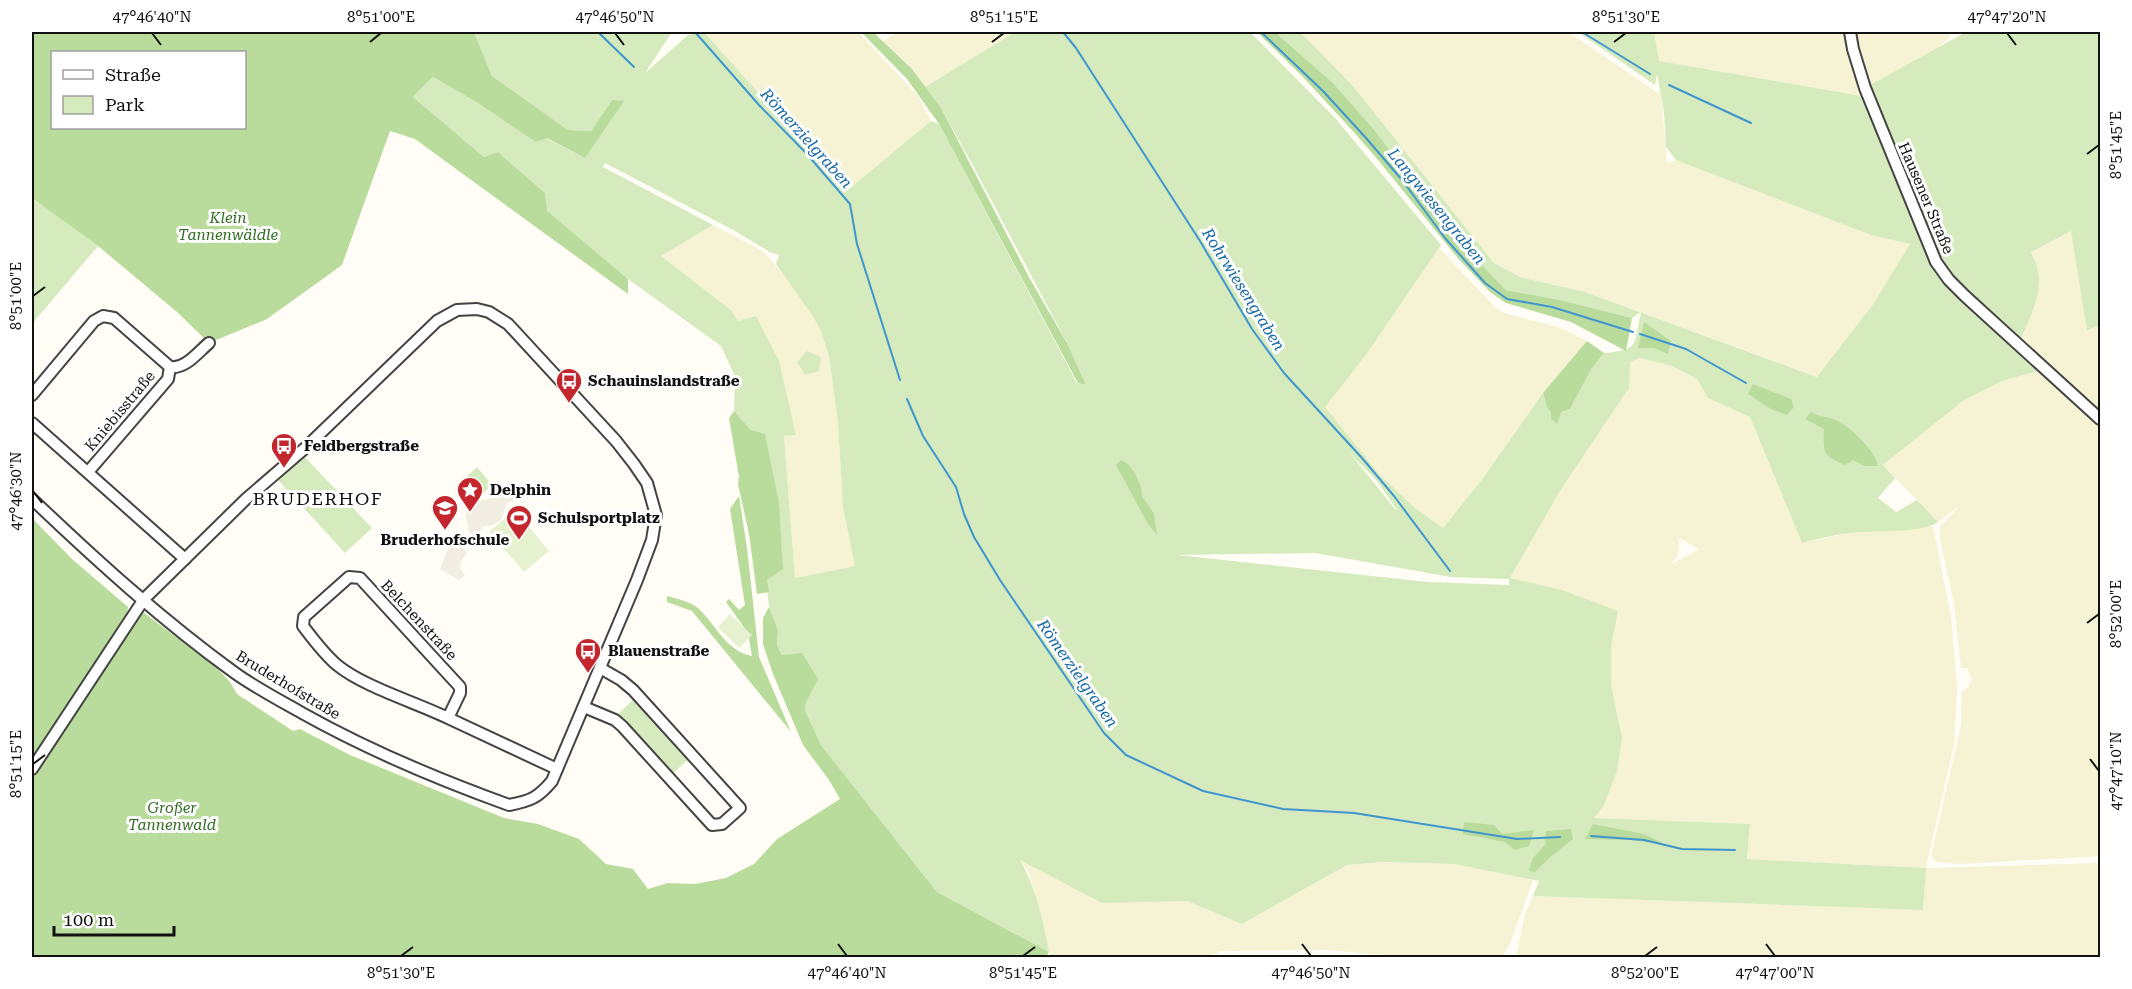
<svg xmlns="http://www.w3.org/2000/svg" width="2132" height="989" font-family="'Roboto Serif',serif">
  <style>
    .farmland { fill: #f6f3d4; fill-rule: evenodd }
    .green { fill: #d5ebbd; fill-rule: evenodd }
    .forest { fill: #b9dc9c; fill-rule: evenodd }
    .pitch { fill: #e6f2cf }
    .plaza { fill: #f1ede2 }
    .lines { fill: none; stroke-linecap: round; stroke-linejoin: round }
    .stream { stroke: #3f96cf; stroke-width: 2 }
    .minor-casing { stroke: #444; stroke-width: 14 }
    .minor { stroke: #fff; stroke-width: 10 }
    .ticks { fill: none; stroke: #111; stroke-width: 2 }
    .labels { text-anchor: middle; stroke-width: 6; stroke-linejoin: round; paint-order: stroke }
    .street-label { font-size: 15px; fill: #111; stroke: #fff }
    .park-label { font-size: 15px; font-style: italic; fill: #2f6b1f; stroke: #fff }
    .poi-label { font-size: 15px; font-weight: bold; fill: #111; stroke: #fff; text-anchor: start }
    .water-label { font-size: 16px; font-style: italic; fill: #1768a6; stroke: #fff }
    .quarter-label { font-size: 18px; letter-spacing: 1.5px; fill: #111; stroke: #fff }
    .neatline { fill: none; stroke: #111; stroke-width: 2 }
    .ticks-label { font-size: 15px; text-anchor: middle; fill: #111 }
  </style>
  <rect width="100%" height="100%" fill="#fffdf5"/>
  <!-- farmland -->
  <g class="farmland">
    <polygon points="704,32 858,32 918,96 931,121 844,193 831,174"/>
    <polygon points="898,32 1015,32 925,87 912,69 883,41"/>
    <polygon points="1304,32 1568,32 1661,95 1667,163 1676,160 1685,163 1871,235 1911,244 1874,303 1818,377 1585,292 1520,277 1494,263 1353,86 1301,34"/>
    <polygon points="1654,32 1948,32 1950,37 1941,45 1869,97 1658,61"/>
    <polygon points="713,225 763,251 786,277 804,301 820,329 829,356 838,423 843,508 855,566 795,579 784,436 796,435 791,417 731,310 661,256"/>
    <polygon points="2071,230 2087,329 2100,325 2100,856 1962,864 1937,862 1931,856 1961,725 1962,692 1969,686 1972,679 1967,668 1961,668 1954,604 1940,539 1940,526 1960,506 1938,522 1883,465 1964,400 2002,381 2045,369 2018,345 2032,313 2038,269 2031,252"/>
    <polygon points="1439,248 1495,307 1504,313 1558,327 1587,341 1543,393 1483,478 1443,528 1415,508 1379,474 1324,407 1368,352"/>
    <path d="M1640 358 1672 366 1697 379 1708 398 1750 417 1802 543 1849 533 1909 529 1933 526 1951 616 1957 688 1954 745 1926 868 2100 863V957H1516L1525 914 1533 896 1923 910 1926 868 1747 859 1750 824 1594 818 1622 738 1611 684V648L1618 612 1510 579 1630 362ZM1679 538 1699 549 1672 564 1678 555Z"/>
    <polygon points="1018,859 1102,902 1187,901 1242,924 1347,865 1384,862 1454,864 1533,880 1510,944 1502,957 1415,958 1328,950 1222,951 1205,958 1053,958 1049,952 1034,889 1027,869"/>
  </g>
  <!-- green -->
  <g class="green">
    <path d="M474 32H672L645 73 688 35 704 32 831 174 844 193 931 121 939 124 1077 383 1086 385 1068 345 971 162 941 108 925 87 1015 32H1250L1335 118 1441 245 1368 352 1325 407 1379 474 1415 508 1443 528 1483 478 1543 393C1546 405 1548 410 1559 417L1561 412 1570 409 1592 368 1604 353C1640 350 1634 345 1641 312L1632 318 1560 300 1506 290 1468 251 1372 127 1333 83 1275 32H1304L1302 34 1353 86 1494 263 1520 277 1585 292 1817 377 1874 303 1910 244 1871 235 1676 160 1666 147 1664 113 1657 74 1655 85 1578 32H1654L1659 61 1868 97 1865 88 1966 32H2100V325L2087 330 2071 231 2031 252C2033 258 2037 264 2038 270 2043 295 2028 322 2018 345L2045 369 2002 381 1964 400 1883 465 1895 478 1878 498 1896 512 1917 500 1938 522C1922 534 1870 530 1849 533 1833 535 1818 539 1802 543L1750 417 1708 398 1697 379 1672 366 1640 358 1630 362 1629 388 1561 489 1510 578 1562 590 1618 611 1611 648V684L1622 738 1617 771 1604 805 1594 818 1750 824 1747 859 1926 868 1923 910 1533 896 1539 881 1454 864 1384 862 1347 865 1242 924 1187 901 1102 903 1020 860C1036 887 1043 920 1049 952L937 892 821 745 805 712 806 702 777 645 778 630 769 607 751 430 734 411 735 376 721 346 628 279 546 211 545 193 498 152 484 157 413 97 433 77 478 103 585 158 612 100 591 131 568 130 492 76ZM605 163 735 231 770 252 779 255 776 264 812 315 820 329 829 356 838 423 843 508 855 566 795 578 784 436 796 435 779 361 756 316 738 321 731 310 661 256 713 225 603 167ZM1350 453 1377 481 1397 510H1396ZM1315 553 1451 577 1509 579V585L1428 582 1177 555Z"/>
    <polygon points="32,198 98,246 32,324"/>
    <polygon points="807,351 821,357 819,371 805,375 797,362"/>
    <polygon points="304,456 372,528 345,553 278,480"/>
    <polygon points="477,467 492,485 477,499 462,481"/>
    <polygon points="634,699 690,758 671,775 618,714"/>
  </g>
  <!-- forest -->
  <g class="forest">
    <path d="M32 32H474L492 76 568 130 591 131 612 100 624 101 585 158 547 138 536 142 478 103 433 77 413 97 484 157 498 152 545 193 547 211 628 279V294L415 139 390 131 342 265 267 319 209 343 177 312 98 246 32 198ZM52 52H244V128H52Z"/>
    <polygon points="861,32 873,32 912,69 941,108 1030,279 1068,345 1086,385 1078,383 939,124 907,79"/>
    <polygon points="1257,32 1275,32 1333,83 1372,127 1468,251 1506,290 1560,300 1632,318 1626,351 1571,322 1506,303 1490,292 1457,257 1378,160 1352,130 1302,76"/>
    <polygon points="1644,322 1671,341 1668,354 1654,348 1638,348"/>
    <polygon points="1587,341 1604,353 1592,368 1570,409 1561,412 1557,424 1551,419 1551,412 1547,407 1543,393"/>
    <polygon points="1753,384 1791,399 1794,407 1787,415 1771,409 1748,394"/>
    <polygon points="734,411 751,430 765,434 779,503 783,569 767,580 769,592 757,594 749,534 738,484 739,477 729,418"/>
    <path d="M1811 412C1818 417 1825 416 1833 419 1848 424 1876 451 1878 466H1865L1853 460 1845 465C1823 456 1823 452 1824 429L1805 419Z"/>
    <polygon points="1121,460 1128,464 1135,473 1141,487 1142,496 1154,514 1157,535 1148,524 1116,465"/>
    <path d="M739 496 747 548 759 657 791 732 692 611 667 602V596C677 599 690 601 699 609 716 625 726 651 752 656L748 633 726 602 729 599 739 610 745 605 730 509Z"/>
    <polygon points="32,518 72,559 128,607 127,615 117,632 32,758"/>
    <polygon points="769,607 778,630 777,645 782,655 802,653 818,679 806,702 805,711 821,745 937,892 1049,952 1045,958 32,957 32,777 138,615 143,612 215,666 230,682 237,694 293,731 300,729 350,755 504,818 538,824 579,839 606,864 633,869 648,889 668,883 695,884 726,878 754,864 777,839 840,799 829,780 803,745 773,674 763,644 763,618"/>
    <polygon points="1464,822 1494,825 1502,834 1534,830 1529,846 1515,850 1505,842 1463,834"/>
    <polygon points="1593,824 1644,834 1667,845 1630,840 1585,839"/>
    <polygon points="1571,829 1573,839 1549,858 1534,873 1529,870 1533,858 1545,845 1546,831"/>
  </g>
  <!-- pitch -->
  <g class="pitch">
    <polygon points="515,510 549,551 524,572 489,532"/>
    <polygon points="730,614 752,635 739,648 718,627"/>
  </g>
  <!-- plaza -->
  <g class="plaza">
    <polygon points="502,486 515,500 507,503 501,520 491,526 483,526 479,533 479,539 473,538 470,535 465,515 479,501 492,498"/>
    <polygon points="457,541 467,553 460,563 461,570 465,575 459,580 440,569 448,549"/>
  </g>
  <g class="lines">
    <!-- stream -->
    <g class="stream">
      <polyline points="598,32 634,67"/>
      <polyline points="695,32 759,105 806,153 850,204 857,244 900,380"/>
      <polyline points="1063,32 1076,48 1200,241 1252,329 1284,373 1362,458 1394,496 1450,571"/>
      <polyline points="1261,32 1323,91 1366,138 1402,180 1445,238 1485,283 1507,299 1552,307 1633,332"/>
      <polyline points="1582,32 1650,74"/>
      <polyline points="2097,32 2100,34"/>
      <polyline points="1669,85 1751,123"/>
      <polyline points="1640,334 1686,349 1746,383"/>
      <polyline points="907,399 923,436 956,487 964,514 974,537 1000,580 1104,733 1126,755 1203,791 1283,809 1354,813 1517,839 1560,837"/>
      <polyline points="1591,836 1644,840 1682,849 1735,850"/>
    </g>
    <!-- minor casing -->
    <g class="minor-casing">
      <g id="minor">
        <polyline points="1850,32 1853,49 1865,88 1936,262 1949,280 1965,296 2100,419"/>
        <path d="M32 395 94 321 103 316 114 318 170 367C186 369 198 352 209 343"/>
        <polyline points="32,423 185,559"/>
        <polyline points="88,472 168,379 170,367"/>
        <path d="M32 499C96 560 163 621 235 673 256 688 279 700 302 713 368 750 437 779 509 805 530 801 538 798 552 781L637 580 652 540 656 515 647 483 634 464 616 441 508 324 489 312 477 309 457 310 437 321 304 449 246 499 144 599 32 769"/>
        <polyline points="584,707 615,720 622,726 712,825 722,824 740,808 633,690 621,680 600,668"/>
        <path d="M448 718 460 693V687L360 578 349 577 304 617 303 626C313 639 324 654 337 665 364 687 415 702 448 718L557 769"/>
      </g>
    </g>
    <!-- minor -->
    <use href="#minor" class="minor"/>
  </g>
  <!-- ticks -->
  <path class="ticks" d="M152 33 161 45M615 33 624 45M2007 33 2016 45M370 42 381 33M992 42 1004 33M1614 42 1626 33M2087 154 2099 145M33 296 45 287M33 491 42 503M2087 623 2099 614M2090 759 2099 771M33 764 45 755M838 944 847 956M1302 944 1311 956M1766 944 1775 956M401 956 413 947M1023 956 1035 947M1645 956 1657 947"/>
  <!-- icons -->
  <defs>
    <g id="bus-pin" transform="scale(1.35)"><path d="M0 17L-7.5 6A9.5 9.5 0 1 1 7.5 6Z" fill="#c4262e" stroke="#fff"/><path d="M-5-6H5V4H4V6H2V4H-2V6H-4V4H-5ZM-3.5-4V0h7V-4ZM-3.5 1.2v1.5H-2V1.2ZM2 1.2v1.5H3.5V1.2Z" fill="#fff"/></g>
    <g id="sight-pin" transform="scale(1.35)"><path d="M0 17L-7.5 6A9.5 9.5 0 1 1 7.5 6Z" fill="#c4262e" stroke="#fff"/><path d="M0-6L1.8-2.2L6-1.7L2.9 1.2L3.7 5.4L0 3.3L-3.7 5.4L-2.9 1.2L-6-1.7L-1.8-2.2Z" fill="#fff"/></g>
    <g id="school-pin" transform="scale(1.35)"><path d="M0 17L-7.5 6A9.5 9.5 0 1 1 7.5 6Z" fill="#c4262e" stroke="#fff"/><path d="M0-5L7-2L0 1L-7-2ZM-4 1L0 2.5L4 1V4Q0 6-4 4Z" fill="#fff"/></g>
    <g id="stadium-pin" transform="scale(1.35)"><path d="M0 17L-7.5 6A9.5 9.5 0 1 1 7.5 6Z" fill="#c4262e" stroke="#fff"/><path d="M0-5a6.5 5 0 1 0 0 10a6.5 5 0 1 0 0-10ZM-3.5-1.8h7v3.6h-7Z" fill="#fff"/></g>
  </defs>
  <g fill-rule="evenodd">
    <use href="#bus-pin" x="569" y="381"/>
    <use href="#bus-pin" x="284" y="446"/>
    <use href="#sight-pin" x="470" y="490"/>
    <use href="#school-pin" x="445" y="508"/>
    <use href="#stadium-pin" x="519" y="518"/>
    <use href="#bus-pin" x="588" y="651"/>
  </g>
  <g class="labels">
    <!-- street labels -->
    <g class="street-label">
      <text transform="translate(1926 198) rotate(67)" y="5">Hausener Straße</text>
      <text transform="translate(120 411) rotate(-50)" y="5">Kniebisstraße</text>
      <text transform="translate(419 620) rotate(47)" y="5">Belchenstraße</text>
      <text transform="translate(288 685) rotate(31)" y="5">Bruderhofstraße</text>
    </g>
    <!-- park labels -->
    <g class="park-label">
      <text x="228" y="223">Klein<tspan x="228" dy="17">Tannenwäldle</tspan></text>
      <text x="172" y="813">Großer<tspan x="172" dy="17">Tannenwald</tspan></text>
    </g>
    <!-- poi labels -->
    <g class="poi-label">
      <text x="588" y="386">Schauinslandstraße</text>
      <text x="304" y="451">Feldbergstraße</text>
      <text x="490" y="495">Delphin</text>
      <text x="538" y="523">Schulsportplatz</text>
      <text x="445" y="545" text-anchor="middle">Bruderhofschule</text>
      <text x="608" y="656">Blauenstraße</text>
    </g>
    <!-- water labels -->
    <g class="water-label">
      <text transform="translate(807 138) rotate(48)" y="6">Römerzielgraben</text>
      <text transform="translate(1437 206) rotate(51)" y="6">Langwiesengraben</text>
      <text transform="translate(1244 289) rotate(58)" y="6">Rohrwiesengraben</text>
      <text transform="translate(1078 673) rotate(55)" y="6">Römerzielgraben</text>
    </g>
    <!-- quarter labels -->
    <g class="quarter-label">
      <text x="318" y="505">BRUDERHOF</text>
    </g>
  </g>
  <!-- border -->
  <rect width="2132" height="989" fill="none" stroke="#ffffff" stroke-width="66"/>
  <!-- legend -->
  <rect x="51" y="51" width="195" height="78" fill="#ffffff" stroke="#a0a0a0" stroke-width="1.5"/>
  <rect x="63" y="70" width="30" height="9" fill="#ffffff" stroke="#a0a0a0" stroke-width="1.5"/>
  <text x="105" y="81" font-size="18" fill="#111111">Straße</text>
  <rect x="63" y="96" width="30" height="18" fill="#d5ebbd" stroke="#a0a0a0" stroke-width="1.5"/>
  <text x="105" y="111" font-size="18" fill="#111111">Park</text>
  <!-- scale -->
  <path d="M54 926v9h120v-9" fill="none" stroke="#111111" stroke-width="3"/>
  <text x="63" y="926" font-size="18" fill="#111111" stroke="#ffffff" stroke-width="4.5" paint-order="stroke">100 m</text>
  <rect x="33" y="33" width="2066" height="923" class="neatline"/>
  <g class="ticks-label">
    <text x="152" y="22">47°46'40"N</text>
    <text x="381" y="22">8°51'00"E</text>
    <text x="615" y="22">47°46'50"N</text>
    <text x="1004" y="22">8°51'15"E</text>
    <text x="1626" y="22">8°51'30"E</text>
    <text x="2007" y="22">47°47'20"N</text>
    <text transform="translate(2116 145) rotate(-90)" y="5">8°51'45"E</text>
    <text transform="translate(16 296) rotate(-90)" y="5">8°51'00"E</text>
    <text transform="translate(16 491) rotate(-90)" y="5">47°46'30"N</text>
    <text transform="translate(2116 614) rotate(-90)" y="5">8°52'00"E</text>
    <text transform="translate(16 764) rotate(-90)" y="5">8°51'15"E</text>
    <text transform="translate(2116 771) rotate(-90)" y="5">47°47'10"N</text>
    <text x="401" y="978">8°51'30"E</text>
    <text x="847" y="978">47°46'40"N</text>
    <text x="1023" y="978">8°51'45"E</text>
    <text x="1311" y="978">47°46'50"N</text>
    <text x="1645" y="978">8°52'00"E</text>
    <text x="1775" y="978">47°47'00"N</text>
  </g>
</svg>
